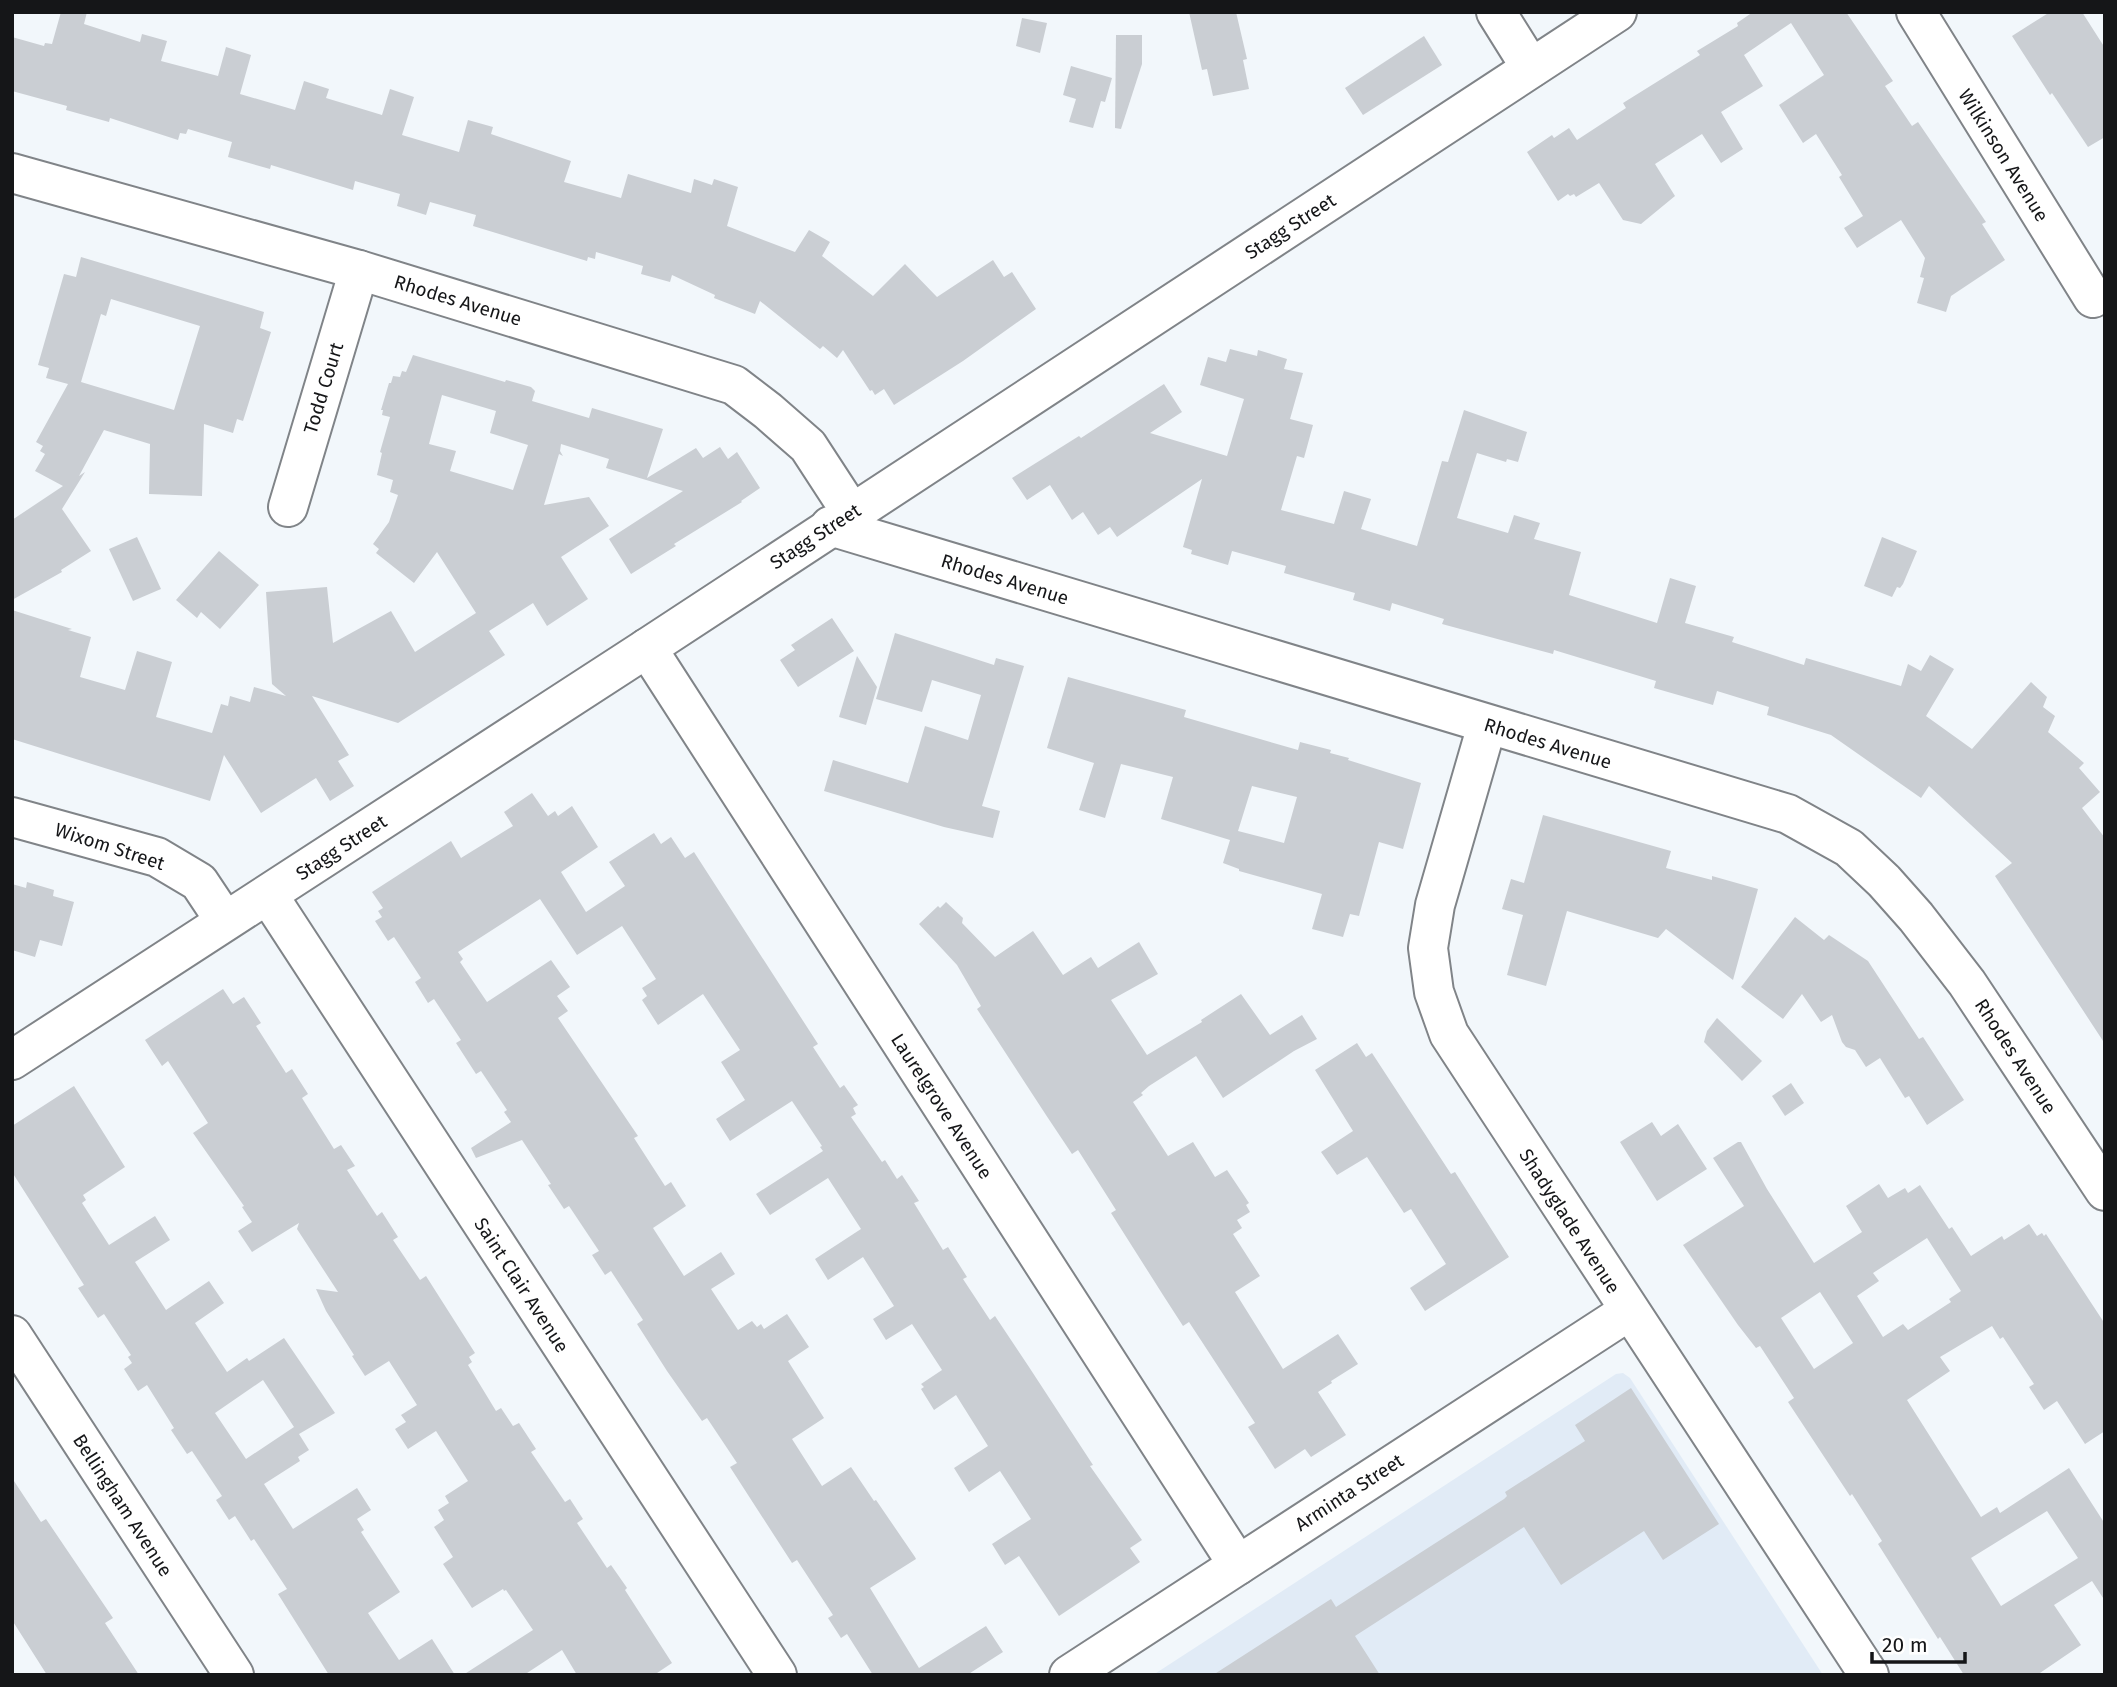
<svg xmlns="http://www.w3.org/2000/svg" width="2117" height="1687" font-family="'Fira Sans',sans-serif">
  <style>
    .built { fill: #e1ebf6 }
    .building { fill: #caced3; fill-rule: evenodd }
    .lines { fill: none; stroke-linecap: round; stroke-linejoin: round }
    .minor-casing { stroke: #808488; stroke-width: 42 }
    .minor { stroke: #fff; stroke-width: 38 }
    .labels { text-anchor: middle; stroke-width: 5; stroke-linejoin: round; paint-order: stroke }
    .street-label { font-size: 19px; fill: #151618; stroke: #fff }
  </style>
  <rect width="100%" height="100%" fill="#f2f7fb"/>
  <!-- built -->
  <polygon class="built" points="1623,1373 1630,1378 1823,1675 1153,1675 1616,1374"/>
  <!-- building -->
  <g class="building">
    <polygon points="61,12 87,12 84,24 140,42 142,34 167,41 161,61 218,76 226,47 251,55 240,94 295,110 304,81 329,89 326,98 382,115 390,89 414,97 402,135 459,152 468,120 493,127 491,134 571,161 564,182 621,198 628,174 691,193 694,179 712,185 714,179 738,187 727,226 795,252 809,230 830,242 822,256 873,296 905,264 937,297 993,260 1004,277 1012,272 1036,309 963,361 894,405 884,389 875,395 872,390 870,391 843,350 837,358 823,346 820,349 760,301 755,314 714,298 715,295 672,275 670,282 641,274 643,266 596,252 595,259 588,257 587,261 473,226 476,215 430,202 426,215 397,206 400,194 355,181 353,190 271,165 270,169 228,157 232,142 188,129 186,134 180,133 178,140 110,118 109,122 66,110 67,106 12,91 12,37 44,46 45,43 52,44"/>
    <polygon points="1189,12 1236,12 1247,59 1243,60 1249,89 1213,96 1207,69 1202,70"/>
    <polygon points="1753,12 1846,12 1893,81 1885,86 1912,126 1918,122 1986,222 1982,224 2005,260 1951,296 1946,312 1917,303 1924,278 1920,277 1925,258 1901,220 1857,248 1844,228 1863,216 1839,177 1842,175 1816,134 1803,143 1779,105 1824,75 1791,23 1744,55 1763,86 1721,112 1743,149 1721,163 1702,134 1655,164 1675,196 1641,224 1623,220 1599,183 1576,197 1574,194 1570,196 1568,194 1558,201 1527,152 1552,135 1554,138 1569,128 1577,140 1626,108 1623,103 1700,55 1697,51 1738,26 1737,23"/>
    <polygon points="2050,12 2082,12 2105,48 2105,137 2088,147 2052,93 2050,95 2012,36"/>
    <polygon points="1022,18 1047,23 1040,53 1016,46"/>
    <polygon points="1116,35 1142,35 1142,64 1121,129 1115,128"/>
    <polygon points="1424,36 1442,65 1363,115 1345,88"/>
    <polygon points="1071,66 1112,78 1105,102 1101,101 1093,128 1069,122 1076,99 1063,95"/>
    <path d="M81 257 264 312 260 328 271 332 243 421 237 419 233 433 204 424 202 496 149 494 150 444 104 430 79 476 85 472 62 509 91 551 61 570 62 572 12 600V520L63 486 35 471 45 454 40 451 43 446 36 442 68 384 46 378 49 368 38 365 64 274 76 277ZM111 299 200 326 174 410 81 382 101 314 106 316Z"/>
    <polygon points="1230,349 1257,356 1258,350 1287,359 1284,369 1303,373 1290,419 1313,425 1304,458 1297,456 1281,510 1334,524 1344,491 1371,499 1361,529 1417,546 1442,461 1448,462 1464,410 1527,432 1518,462 1507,459 1506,462 1477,453 1457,518 1508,533 1514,515 1540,523 1534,539 1581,552 1569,595 1657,623 1670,578 1696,586 1685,623 1734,637 1732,642 1804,665 1806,658 1901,686 1908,664 1921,671 1930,655 1954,669 1926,716 1972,749 2031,682 2047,697 2043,707 2055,716 2048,732 2084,763 2079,768 2100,792 2082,808 2105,838 2105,1044 1995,876 2012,863 1929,786 1921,798 1831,735 1767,715 1769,707 1717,691 1713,705 1654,688 1656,681 1554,650 1553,654 1442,624 1444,619 1392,603 1390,611 1353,600 1355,593 1284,573 1286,566 1232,551 1228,565 1191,554 1192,550 1183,547 1202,479 1117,537 1110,527 1098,535 1083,512 1072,520 1050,485 1027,500 1012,478 1079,436 1081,438 1164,384 1182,412 1150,433 1227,456 1244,399 1200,385 1208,357 1226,362"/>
    <path d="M413 355 505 382 506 380 531 387 535 391 532 401 589 418 592 408 663 429 647 478 696 448 703 458 720 447 728 459 737 452 760 488 741 501 742 502 674 544 676 546 631 574 609 539 683 491 606 468 609 459 561 444 560 451 563 456 559 454 544 505 589 497 609 526 561 557 588 599 547 626 533 603 489 631 505 655 398 723 312 696 349 755 338 761 354 786 330 801 316 778 261 813 224 755 210 801 12 739V610L72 629 68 630 91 637 80 677 125 690 137 651 172 662 156 717 212 733 221 704 228 706 230 696 250 702 254 687 286 696 272 684 266 592 327 587 333 643 391 611 415 652 476 613 437 552 414 583 376 553 379 549 373 544 389 522 398 495 390 492 393 480 377 475 382 453 380 452 390 417 382 415 383 410H381L389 383H391L393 376 400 377 402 371 406 372ZM442 395 496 411 490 433 528 445 513 490 450 471 456 451 429 444Z"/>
    <polygon points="137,537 161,589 133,601 109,549"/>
    <polygon points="1882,537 1917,551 1903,584 1900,588 1897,587 1892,597 1864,586"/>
    <polygon points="219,551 259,585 220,629 201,612 197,618 176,600"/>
    <polygon points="832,618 854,651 798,687 780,660 795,650 791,645"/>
    <polygon points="895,633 994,665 996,658 1024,666 982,806 1000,811 993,838 944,827 824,791 833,760 908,783 925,726 968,740 981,695 932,680 922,712 876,699"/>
    <polygon points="857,656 877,687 866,725 839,717"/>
    <path d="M1068 677 1186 710 1184 717 1298 750 1300 742 1331 750 1330 753 1349 758 1348 760 1421 783 1403 849 1379 842 1359 916 1350 914 1343 937 1312 929 1322 894 1239 871V869L1223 863 1230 840 1161 819 1173 777 1121 764 1105 818 1079 810 1094 763 1047 748ZM1252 786 1297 797 1284 843 1238 831Z"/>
    <polygon points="532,793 548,816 555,811 558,816 572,806 598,847 561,872 586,912 625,886 609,862 654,833 661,844 671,837 685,858 694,852 818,1044 813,1047 840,1088 844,1085 858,1105 853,1108 856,1114 851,1117 882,1162 885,1160 897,1179 902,1175 919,1201 914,1203 943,1250 948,1247 967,1277 963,1279 990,1320 995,1316 1029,1367 1093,1465 1090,1466 1142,1540 1130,1548 1140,1562 1059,1616 1019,1556 1005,1565 992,1544 1031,1519 1000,1471 969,1492 954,1468 988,1446 956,1395 934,1410 921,1389 924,1387 921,1384 942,1370 912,1324 886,1340 873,1319 894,1306 863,1257 828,1280 815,1259 861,1229 828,1178 770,1215 756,1194 823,1151 820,1147 822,1146 792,1101 730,1141 716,1119 745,1100 721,1062 740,1050 703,994 658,1025 642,1000 647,996 642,988 656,979 622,926 577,955 540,899 458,952 463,959 460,962 487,1002 551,960 570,987 557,996 568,1011 558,1018 638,1136 634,1138 665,1186 671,1182 686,1206 653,1228 684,1276 721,1252 735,1274 711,1289 738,1330 752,1321 757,1327 761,1324 764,1329 787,1314 809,1347 788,1361 824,1418 792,1439 822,1486 851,1467 874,1501 876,1500 915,1557 916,1559 870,1588 919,1668 986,1626 1003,1652 967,1675 873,1675 847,1634 841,1638 828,1618 833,1615 797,1560 792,1563 730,1467 737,1463 707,1418 702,1421 667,1371 637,1324 643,1320 611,1271 605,1275 592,1255 599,1251 569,1206 564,1209 548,1185 551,1184 522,1140 476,1158 471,1148 511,1122 504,1112 507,1110 481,1071 476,1074 456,1043 461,1040 434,999 428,1003 415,982 421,978 394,937 388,941 375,921 382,917 378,911 383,908 372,892 451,841 461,858 513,826 504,812"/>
    <polygon points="1543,815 1671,851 1666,868 1712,880 1712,876 1758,889 1733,980 1666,929 1658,938 1567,911 1546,986 1507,975 1523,915 1502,909 1511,879 1524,883"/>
    <polygon points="27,882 54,890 53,896 74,902 62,946 40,940 35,957 12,950 12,884 26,888"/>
    <polygon points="946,902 963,918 962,923 995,957 1033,931 1063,975 1091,957 1098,968 1139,942 1158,974 1111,1000 1147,1055 1202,1022 1201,1020 1241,994 1270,1035 1302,1015 1317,1039 1294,1051 1223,1098 1196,1056 1149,1086 1141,1093 1143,1095 1133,1102 1168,1156 1193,1142 1215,1177 1227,1170 1249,1203 1246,1205 1250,1212 1237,1220 1242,1228 1233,1234 1260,1276 1235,1292 1283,1369 1338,1334 1358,1364 1331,1381 1332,1383 1318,1392 1346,1435 1311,1457 1305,1449 1275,1469 1248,1427 1255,1423 1189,1322 1183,1326 1163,1295 1111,1213 1116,1210 1078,1150 1072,1154 1046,1115 977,1009 981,1006 957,965 919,924 938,906 940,908"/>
    <polygon points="1795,917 1824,940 1829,935 1868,961 1919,1039 1923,1037 1964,1100 1927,1125 1909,1096 1905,1098 1880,1058 1866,1067 1855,1050 1846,1047 1842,1042 1832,1015 1821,1022 1802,994 1783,1019 1741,987"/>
    <polygon points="223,989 233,1004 244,997 261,1023 256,1026 286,1073 292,1069 308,1094 302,1098 334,1149 341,1145 355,1166 347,1170 377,1216 382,1212 398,1237 393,1240 420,1280 426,1276 475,1353 469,1357 472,1362 468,1365 496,1411 501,1408 513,1426 519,1423 536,1449 531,1452 565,1502 570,1499 583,1519 577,1523 607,1568 611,1565 625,1585 627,1588 625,1590 672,1663 654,1675 577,1675 562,1650 524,1675 463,1675 533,1630 506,1590 504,1591 503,1589 472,1608 443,1564 453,1557 434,1527 444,1520 438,1510 449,1503 445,1496 468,1481 436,1431 408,1449 395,1429 406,1422 401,1415 417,1405 389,1361 365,1376 352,1356 354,1355 326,1311 316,1289 338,1292 297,1229 299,1223 252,1252 238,1231 252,1222 242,1207 244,1206 193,1133 208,1123 168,1061 162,1066 145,1040"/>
    <polygon points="1717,1018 1762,1061 1742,1081 1704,1042 1707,1031"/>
    <polygon points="1357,1043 1366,1057 1372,1053 1451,1174 1455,1172 1509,1257 1425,1311 1410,1288 1446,1264 1411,1209 1404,1213 1367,1157 1337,1175 1321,1152 1353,1131 1315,1070"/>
    <polygon points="1791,1083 1804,1103 1785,1116 1772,1096"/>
    <path d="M74 1086 125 1167 83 1195 86 1200 82 1203 109 1245 155 1216 170 1240 135 1262 166 1310 209 1281 224 1303 195 1323 227 1372 247 1358 249 1361 284 1338 335 1413 299 1434 309 1450 298 1457 300 1461 264 1484 293 1529 357 1488 371 1510 357 1519 364 1530 361 1532 400 1592 368 1613 399 1660 432 1639 455 1675H329L278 1594 287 1589 254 1539 251 1541 235 1516 229 1520 216 1500 222 1496 192 1451 187 1454 171 1430 174 1428 147 1385 138 1391 124 1369 132 1363 128 1357 131 1355 104 1314 98 1318 78 1288 84 1285 12 1172V1126ZM263 1380 294 1427 246 1459 215 1413Z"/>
    <polygon points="1652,1122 1661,1136 1678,1124 1707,1169 1657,1201 1620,1142"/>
    <path d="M1738 1142H1741L1767 1189 1814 1263 1862 1232 1846 1206 1879 1184 1888 1198 1905 1188 1908 1193 1920 1185 1949 1229 1952 1227 1971 1256 2002 1236 2004 1240 2029 1224 2037 1236 2042 1233 2044 1236 2046 1234 2105 1324V1431L2085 1444 2057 1401 2044 1410 2029 1387 2034 1384 2003 1337 2000 1339 1992 1326 1940 1357 1950 1371 1907 1400 1981 1517 1997 1507 2000 1513 2069 1468 2105 1524V1601L2092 1581 2054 1605 2081 1645 2037 1675H1964L1940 1637 1938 1639 1878 1544 1882 1541 1852 1494 1850 1496 1788 1402 1794 1398 1760 1346 1756 1348 1738 1325 1683 1245 1744 1206 1713 1158ZM1927 1238 1961 1291 1949 1299 1951 1302 1908 1330 1903 1324 1883 1337 1857 1296 1879 1281 1873 1273ZM1820 1292 1853 1343 1814 1369 1781 1318ZM2047 1511 2078 1558 2001 1606 1971 1558Z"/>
    <polygon points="1631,1388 1719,1524 1663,1560 1644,1531 1561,1585 1524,1527 1355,1636 1380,1675 1213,1675 1331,1599 1336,1607 1504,1499 1507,1496 1505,1492 1585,1441 1575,1425"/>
    <polygon points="12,1478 41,1522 46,1519 113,1618 105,1623 139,1675 47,1675 12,1620"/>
  </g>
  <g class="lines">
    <!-- minor casing -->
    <g class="minor-casing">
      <g id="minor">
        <polyline points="1496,12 1531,68"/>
        <polyline points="1916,12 2093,298"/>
        <polyline points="12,173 359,270 734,385 768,411 808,446 851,512"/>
        <polyline points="288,507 359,270"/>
        <polyline points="830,526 1788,814 1849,848 1884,881 1916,917 1967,983 2105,1191"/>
        <polyline points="647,648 1238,1565"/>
        <polyline points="1487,725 1435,905 1428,948 1434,992 1449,1034 1869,1675"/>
        <polyline points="12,817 157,857 199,882 225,921"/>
        <polyline points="268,895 777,1675"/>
        <polyline points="12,1060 647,648 1617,12"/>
        <polyline points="12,1335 234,1675"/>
        <polyline points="1069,1675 1629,1311"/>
      </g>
    </g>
    <!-- minor -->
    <use href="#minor" class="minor"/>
  </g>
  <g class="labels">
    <!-- street labels -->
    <g class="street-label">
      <text transform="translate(2004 155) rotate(58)" y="7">Wilkinson Avenue</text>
      <text transform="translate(1290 226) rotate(-33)" y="7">Stagg Street</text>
      <text transform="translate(458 300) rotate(17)" y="7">Rhodes Avenue</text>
      <text transform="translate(323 388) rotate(-73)" y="7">Todd Court</text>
      <text transform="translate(815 536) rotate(-33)" y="7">Stagg Street</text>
      <text transform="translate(1005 579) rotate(17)" y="7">Rhodes Avenue</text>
      <text transform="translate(1548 743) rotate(17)" y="7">Rhodes Avenue</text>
      <text transform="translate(110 846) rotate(18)" y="7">Wixom Street</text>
      <text transform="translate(341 847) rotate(-33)" y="7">Stagg Street</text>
      <text transform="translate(2016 1056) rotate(57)" y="7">Rhodes Avenue</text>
      <text transform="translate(942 1106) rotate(57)" y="7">Laurelgrove Avenue</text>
      <text transform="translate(1570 1221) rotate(57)" y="7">Shadyglade Avenue</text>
      <text transform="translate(522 1285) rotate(57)" y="7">Saint Clair Avenue</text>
      <text transform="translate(1349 1492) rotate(-33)" y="7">Arminta Street</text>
      <text transform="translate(123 1505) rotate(57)" y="7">Bellingham Avenue</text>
    </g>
  </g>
  <!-- border -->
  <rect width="2117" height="1687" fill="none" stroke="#151618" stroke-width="28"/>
  <!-- scale -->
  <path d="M1872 1652v10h93v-10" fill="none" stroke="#151618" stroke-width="3.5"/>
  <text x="1882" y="1652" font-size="21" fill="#151618" stroke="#ffffff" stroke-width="5" paint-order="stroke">20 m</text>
</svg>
